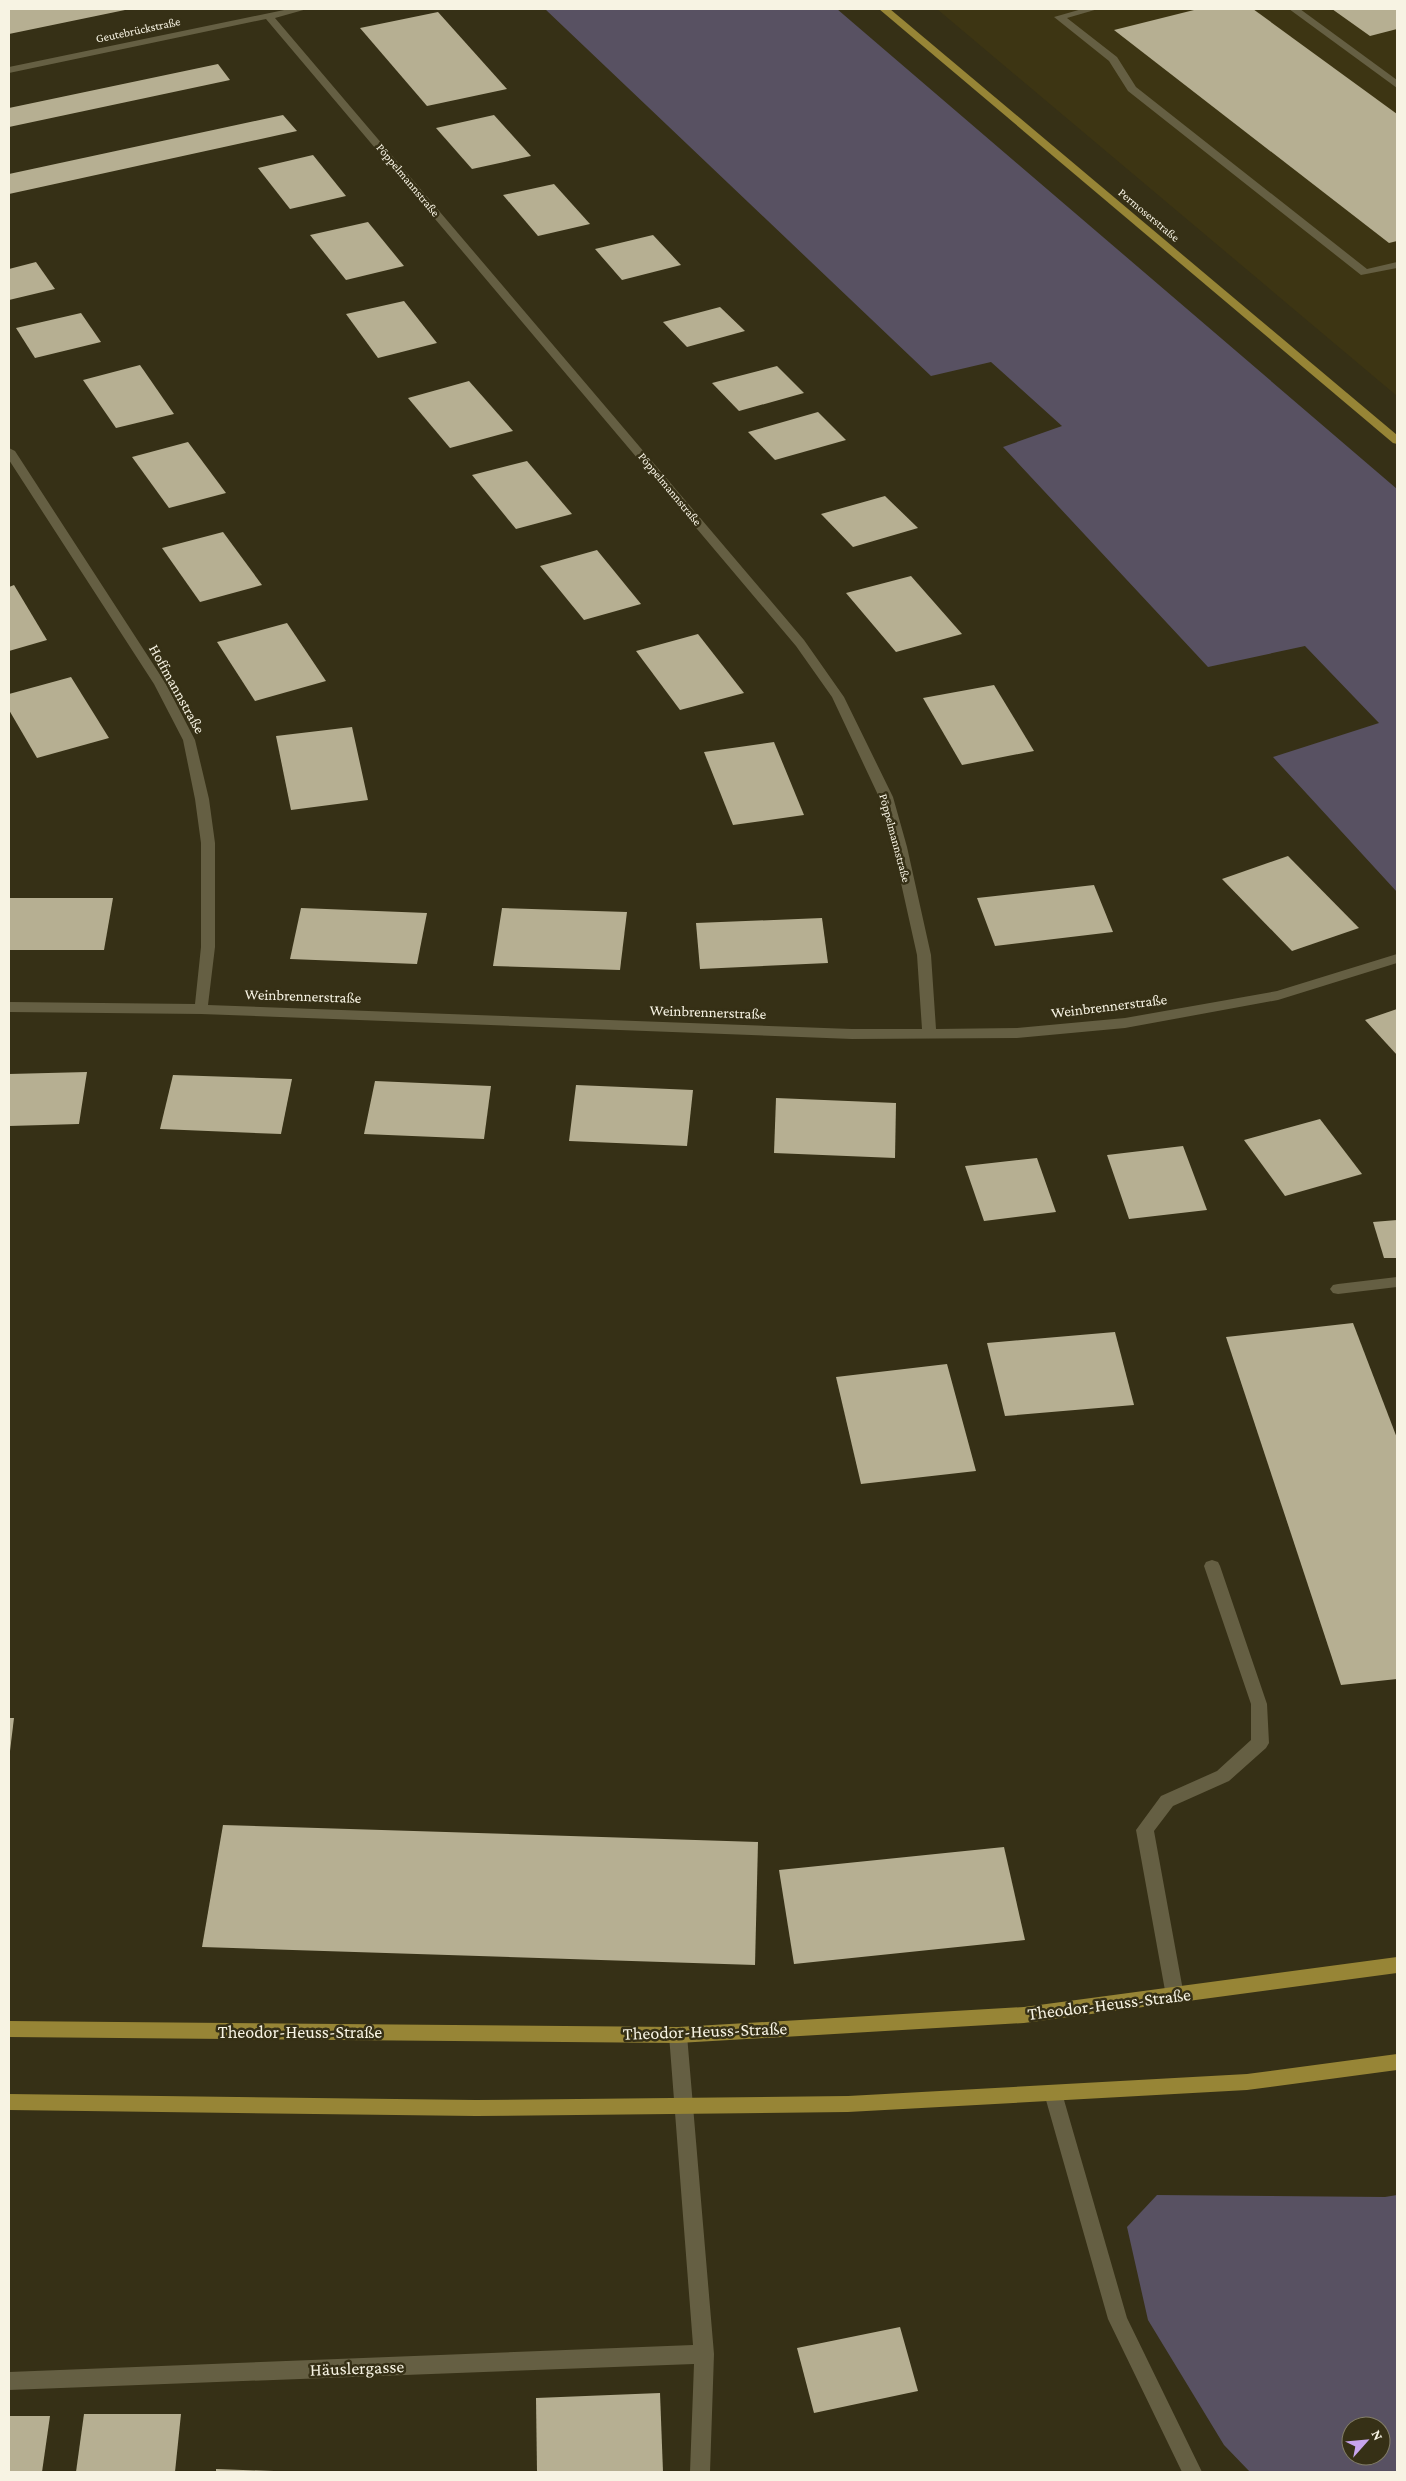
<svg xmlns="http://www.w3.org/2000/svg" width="1406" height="2481" font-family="'Crimson Pro',serif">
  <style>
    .built { fill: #3d3513 }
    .green { fill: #585162; fill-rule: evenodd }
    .building { fill: #b6af92 }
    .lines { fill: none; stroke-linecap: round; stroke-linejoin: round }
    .minor { fill: #655f43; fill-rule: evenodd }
    .major { fill: #978536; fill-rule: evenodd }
    .labels { text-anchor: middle; stroke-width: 5; stroke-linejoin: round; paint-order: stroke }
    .far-street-label { font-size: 12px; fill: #f7f3e3; stroke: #363016 }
    .street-label { font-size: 15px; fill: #f7f3e3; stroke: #363016 }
    .near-street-label { font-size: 18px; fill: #f7f3e3; stroke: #363016 }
  </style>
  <rect width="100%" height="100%" fill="#363016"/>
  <!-- built -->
  <polygon class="built" points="937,9 1397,9 1397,396"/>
  <!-- green -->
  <g class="green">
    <polygon points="545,9 837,9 1397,489 1397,892 1273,757 1379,723 1305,646 1208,667 1003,447 1062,426 991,362 931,376"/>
    <path d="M1157 2195 1385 2197 1397 2195V2472H1250L1224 2445 1148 2320 1127 2227ZM1351 2426H1381V2456H1351Z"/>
  </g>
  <!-- building -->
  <g class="building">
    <polygon points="9,9 125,9 125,10 9,34"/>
    <polygon points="1198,9 1253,9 1397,114 1397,241 1389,243 1114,30"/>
    <polygon points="1332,9 1397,9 1397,29 1370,36"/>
    <polygon points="438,12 507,89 427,106 360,28"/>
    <polygon points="218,64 230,80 9,127 9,108"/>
    <polygon points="283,115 297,131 9,194 9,174"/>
    <polygon points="494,115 531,156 472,169 436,128"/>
    <polygon points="313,155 346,196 290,209 258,168"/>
    <polygon points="554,184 590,224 538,236 503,195"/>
    <polygon points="368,222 404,266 346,280 310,235"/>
    <polygon points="653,235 681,265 622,280 595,249"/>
    <polygon points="36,262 55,289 9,300 9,269"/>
    <polygon points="404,301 437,343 378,358 346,314"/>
    <polygon points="720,307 745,331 687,347 663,322"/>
    <polygon points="81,313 101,342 35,358 16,328"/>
    <polygon points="140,365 174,414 116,428 83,380"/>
    <polygon points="777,366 804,393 739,411 712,383"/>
    <polygon points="469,381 513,431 450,448 408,398"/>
    <polygon points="818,412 846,440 775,460 748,432"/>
    <polygon points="188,442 226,493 169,508 132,457"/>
    <polygon points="527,461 572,514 516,529 472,475"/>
    <polygon points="885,496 918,528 853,547 821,514"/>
    <polygon points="223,532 262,585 200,602 162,548"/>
    <polygon points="597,550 641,604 584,620 540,566"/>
    <polygon points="911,576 962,634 896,652 846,593"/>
    <polygon points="14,585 47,640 9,651 9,587"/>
    <polygon points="287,623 326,681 255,701 217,642"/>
    <polygon points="698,634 744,693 680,710 636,651"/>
    <polygon points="71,677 109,738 37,758 9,710 9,694"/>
    <polygon points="994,685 1034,751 962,765 923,698"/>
    <polygon points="352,727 368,800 291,810 276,736"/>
    <polygon points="774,742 804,815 733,825 704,752"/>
    <polygon points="1288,856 1359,928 1292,951 1222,879"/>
    <polygon points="1094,885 1113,932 995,946 977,898"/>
    <polygon points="9,898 113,898 104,950 9,950"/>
    <polygon points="301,908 427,913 417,964 290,959"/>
    <polygon points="502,908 627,912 620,970 493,966"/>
    <polygon points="822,918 828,963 700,969 696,923"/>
    <polygon points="1397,1009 1397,1055 1365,1020"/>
    <polygon points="87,1072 79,1124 9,1126 9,1074"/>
    <polygon points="173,1075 292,1079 281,1134 160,1129"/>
    <polygon points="375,1081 491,1086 484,1139 364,1134"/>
    <polygon points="576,1085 693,1090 687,1146 569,1141"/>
    <polygon points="776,1098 896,1103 895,1158 774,1153"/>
    <polygon points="1320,1119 1362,1174 1285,1196 1244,1140"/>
    <polygon points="1183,1146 1207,1210 1129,1219 1107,1155"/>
    <polygon points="1037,1158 1056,1212 984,1221 965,1166"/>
    <polygon points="1397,1220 1397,1258 1384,1258 1373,1222"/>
    <polygon points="1353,1323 1397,1438 1397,1679 1341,1685 1226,1337"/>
    <polygon points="1115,1332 1134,1405 1005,1416 987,1343"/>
    <polygon points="947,1364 976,1471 861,1484 836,1377"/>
    <polygon points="9,1718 14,1718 10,1751 9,1751"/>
    <polygon points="223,1825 758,1842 755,1965 202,1947"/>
    <polygon points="1004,1847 1025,1940 794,1964 779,1870"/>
    <polygon points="900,2327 918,2391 814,2413 797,2348"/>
    <polygon points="660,2393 663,2472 537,2472 536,2398"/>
    <polygon points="84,2414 181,2414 175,2472 76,2472"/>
    <polygon points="9,2416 50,2416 42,2472 9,2472"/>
    <polygon points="216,2469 274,2471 274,2472 216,2472"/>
  </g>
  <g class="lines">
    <!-- minor -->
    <g class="minor">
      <polygon points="289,9 307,9 275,18 804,640 844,697 893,797 907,847 931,955 936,1029 1017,1028 1125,1018 1277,991 1397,954 1397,963 1278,1000 1125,1028 1017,1038 852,1039 201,1014 9,1012 9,1002 195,1004 201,947 201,843 195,799 183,740 154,684 9,460 9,448 15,451 166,684 195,740 209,799 215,843 215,947 208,1005 852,1029 922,1029 917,955 893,847 879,797 832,697 796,646 266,19 9,73 9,67"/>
      <polygon points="1082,9 1098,9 1067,18 1117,57 1136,87 1367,269 1397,262 1397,268 1361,275 1128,91 1109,61 1054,17"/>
      <polygon points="1289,9 1300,9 1397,80 1397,88"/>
      <polygon points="1397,1277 1397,1287 1338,1294 1333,1293 1330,1289 1333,1285 1338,1284"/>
      <polygon points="1212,1560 1218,1562 1220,1566 1267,1704 1269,1743 1266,1748 1229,1781 1173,1806 1154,1831 1184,1996 1181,2002 1175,2004 1169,2002 1166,1996 1136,1830 1161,1796 1217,1771 1251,1740 1251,1704 1204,1566 1206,1562"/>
      <polygon points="678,2027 685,2029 687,2035 714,2354 710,2472 690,2472 694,2364 9,2390 9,2372 693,2345 669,2035 671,2029"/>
      <polygon points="1053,2085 1060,2087 1062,2093 1127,2318 1202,2472 1182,2472 1108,2319 1044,2093 1046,2087"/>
    </g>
    <!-- major -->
    <g class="major">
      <polygon points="879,9 890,9 1397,435 1397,444 1393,443"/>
      <polygon points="1397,1957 1397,1973 1024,2023 678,2043 9,2037 9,2021 678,2027 1024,2007"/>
      <polygon points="1397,2054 1397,2070 1247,2090 848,2112 476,2116 9,2110 9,2094 476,2100 848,2096 1247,2074"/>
    </g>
  </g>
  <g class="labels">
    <!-- far-street labels -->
    <g class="far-street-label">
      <text transform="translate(138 30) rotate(-12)" y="4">Geutebrückstraße</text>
      <text transform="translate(408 180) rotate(50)" y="4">Pöppelmannstraße</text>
      <text transform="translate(1149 215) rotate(40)" y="4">Permoserstraße</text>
      <text transform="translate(670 489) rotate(50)" y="4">Pöppelmannstraße</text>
      <text transform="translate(895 838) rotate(75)" y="4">Pöppelmannstraße</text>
    </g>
    <!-- street labels -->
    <g class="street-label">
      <text transform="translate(177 689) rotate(61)" y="5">Hoffmannstraße</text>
      <text transform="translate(303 996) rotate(2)" y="5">Weinbrennerstraße</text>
      <text transform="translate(1109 1006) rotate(-7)" y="5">Weinbrennerstraße</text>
      <text transform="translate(708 1012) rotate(2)" y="5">Weinbrennerstraße</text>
    </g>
    <!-- near-street labels -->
    <g class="near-street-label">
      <text transform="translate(1109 2004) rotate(-7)" y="6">Theodor-Heuss-Straße</text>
      <text transform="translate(705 2031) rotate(-2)" y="6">Theodor-Heuss-Straße</text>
      <text x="300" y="2038">Theodor-Heuss-Straße</text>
      <text transform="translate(357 2368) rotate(-2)" y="6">Häuslergasse</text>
    </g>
  </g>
  <!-- border -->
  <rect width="1406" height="2481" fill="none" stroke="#f7f3e3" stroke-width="20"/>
  <!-- north arrow -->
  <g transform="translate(1366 2441) rotate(63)"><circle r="24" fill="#363016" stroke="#837e68"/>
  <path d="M0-4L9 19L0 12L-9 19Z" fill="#c8a5ee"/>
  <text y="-8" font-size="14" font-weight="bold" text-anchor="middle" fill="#f7f3e3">N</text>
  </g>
</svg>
